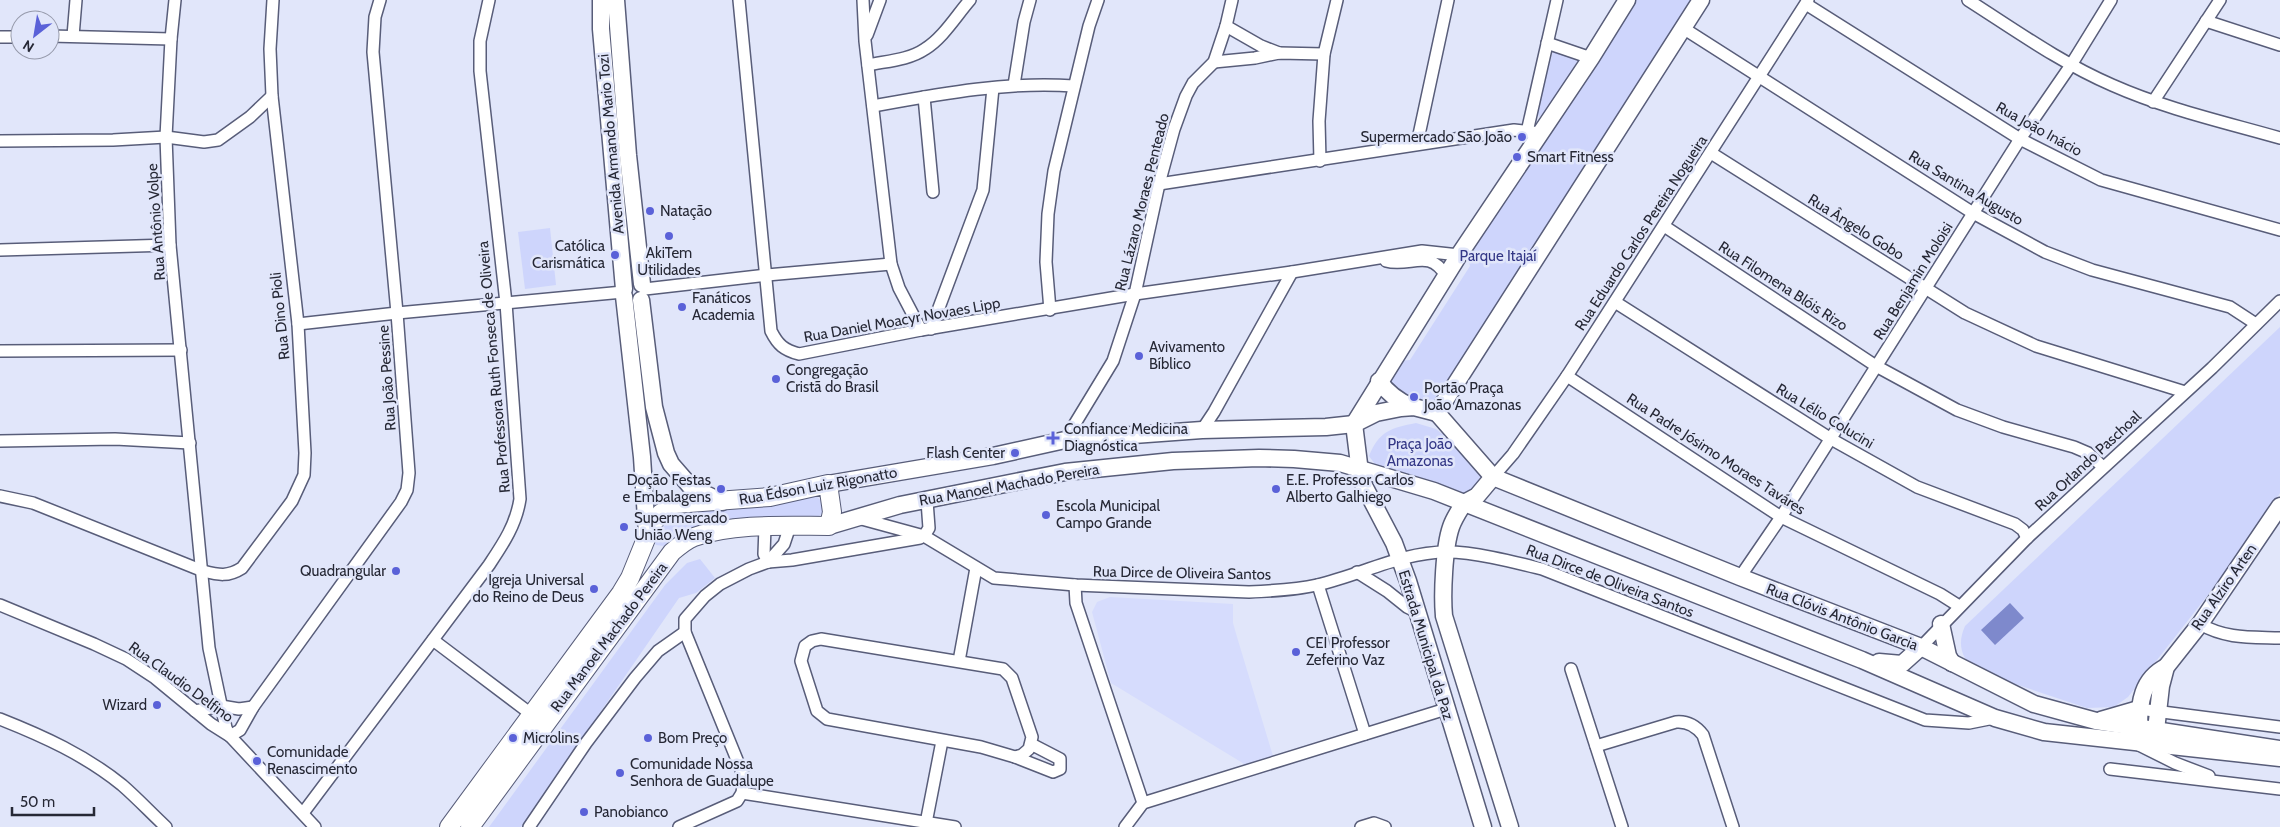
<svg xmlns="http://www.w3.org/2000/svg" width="2280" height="827" font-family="Cabin,sans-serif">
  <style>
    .built { fill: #d6dcfd }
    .green { fill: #ced5fc }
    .water { fill: #7e89cc }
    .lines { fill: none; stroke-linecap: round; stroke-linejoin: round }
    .street-casing { stroke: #585d79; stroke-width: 14 }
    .secondary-casing { stroke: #585d79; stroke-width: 19 }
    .primary-casing { stroke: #585d79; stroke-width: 20 }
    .street { stroke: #fff; stroke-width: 11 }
    .secondary { stroke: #fff; stroke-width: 16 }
    .primary { stroke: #fff; stroke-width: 18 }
    .poi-dot { fill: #5a61d8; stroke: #e1e6fa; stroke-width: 2 }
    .labels { text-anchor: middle; stroke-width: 5; stroke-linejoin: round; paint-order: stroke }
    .street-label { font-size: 15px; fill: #262835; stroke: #e1e6fa }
    .poi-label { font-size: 15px; fill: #262835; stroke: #e1e6fa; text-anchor: start }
    .park-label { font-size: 15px; fill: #333786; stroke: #e1e6fa }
  </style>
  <rect width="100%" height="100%" fill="#e1e6fa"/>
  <!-- built -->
  <polygon class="built" points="1110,597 1233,604 1233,623 1237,637 1273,756 1246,765 1111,683 1092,612 1097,602"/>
  <!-- green -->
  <g class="green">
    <path d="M1630 0H1695L1437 401C1425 406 1390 395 1390 379 1390 373 1396 366 1399 361L1410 360 1470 266 1467 254Z"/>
    <polygon points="1554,48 1580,57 1545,114 1539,117 1536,109"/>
    <polygon points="550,228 556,285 525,289 518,232"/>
    <path d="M2280 327V493L2229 568 2128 697 2114 707 2087 708 1976 671C1961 658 1957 644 1965 626Z"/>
    <path d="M1416 423 1436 429 1456 445 1482 477 1480 485 1467 494 1377 467 1369 456C1379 431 1391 428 1416 423Z"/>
    <path d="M801 496 817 497 823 502 824 513 812 520C768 521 698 511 664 546L656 545 652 538 665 515 687 506Z"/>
    <polygon points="700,559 715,578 696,593 679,598 521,827 489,827 665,585 687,563"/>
  </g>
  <!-- water -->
  <polygon class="water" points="2010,603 2024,618 1995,645 1981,630"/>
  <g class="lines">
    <!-- street casing -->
    <g class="street-casing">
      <g id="street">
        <polyline points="175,0 171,39 166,137 170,245 209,648 226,728 230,736"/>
        <path d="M739 0 771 331C778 345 784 350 799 354L921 330 1135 294 1292 272 1422 251 1459 255"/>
        <polyline points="863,0 865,41 891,264 899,288 921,330"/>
        <path d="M1968 0C2015 30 2061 63 2112 85 2166 109 2224 122 2280 138"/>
        <polyline points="1806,4 2020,139 2101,180 2280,230"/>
        <polyline points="2206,21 2280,45"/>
        <polyline points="1226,26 1261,46 1279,53"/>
        <polyline points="1683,28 1973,213 2045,252 2092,270 2230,307 2256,324"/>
        <polyline points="867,35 880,0"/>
        <polyline points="50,36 171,39"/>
        <polyline points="73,36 76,0"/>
        <polyline points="0,37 20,37"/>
        <polyline points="1547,43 1591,58"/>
        <polyline points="1214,62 1255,58 1279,53 1324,54"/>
        <path d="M868 65C887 61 909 60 925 49 943 38 956 16 970 0"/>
        <polyline points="1014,85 1024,22 1030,0"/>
        <polyline points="924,97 933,192"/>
        <polyline points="2153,102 2220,0"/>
        <path d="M873 106C939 94 1007 81 1074 86"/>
        <polyline points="1527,132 1557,0"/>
        <polyline points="0,141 113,140 166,137 204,142 218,140 250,117 272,96"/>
        <polyline points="1417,144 1448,0"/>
        <polyline points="1711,153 1965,313 2036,346 2185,392"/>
        <polyline points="1320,161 1319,121 1324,54 1337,0"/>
        <polyline points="1159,184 1514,130 1540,133"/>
        <polyline points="1664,226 1876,366 1957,410 2003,427 2074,447 2088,453 2103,467"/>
        <polyline points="0,250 170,245"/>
        <path d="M1386 261C1410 268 1429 247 1446 276"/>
        <polyline points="645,289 767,275 891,264"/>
        <polyline points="1615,302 1831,439 1917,487 2015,524 2023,530 2027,538"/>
        <polyline points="1050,310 1046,262 1048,214 1054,171 1089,26 1098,0"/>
        <polyline points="298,324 397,313 623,292"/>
        <polyline points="931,329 983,190 993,88"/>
        <polyline points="0,351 181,350"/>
        <polyline points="1567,376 1781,517 1940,594 1959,606"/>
        <polyline points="1202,430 1214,412 1292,272"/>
        <polyline points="1065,440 1113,361 1135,294 1159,184 1174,129 1186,96 1193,83 1214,62 1226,26 1232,0"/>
        <polyline points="0,441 115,439 190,443"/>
        <polyline points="1493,477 1513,454 1567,376 1808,0"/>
        <path d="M0 496 33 503 203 571C219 575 228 577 242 568L292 501 304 475 305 453 298 324 272 96 270 49 273 0"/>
        <path d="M858 518 924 536 994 578 1075 585 1249 592C1272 591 1295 590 1317 585 1361 575 1401 552 1447 552 1476 552 1514 562 1542 569L1925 720 1969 723 1994 718"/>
        <polyline points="765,527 764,554 768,562"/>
        <polyline points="924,536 929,528 927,501"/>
        <polyline points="768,562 784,544 790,526"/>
        <polyline points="1357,572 1387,591 1407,607 1417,612"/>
        <polyline points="1740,577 1781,517 2020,139 2071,65 2111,0"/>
        <polyline points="1075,585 1076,603 1143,803"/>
        <polyline points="1318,585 1365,734"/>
        <polyline points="0,605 94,644 126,659 155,678 211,724 230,736 315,827"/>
        <path d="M2200 624C2226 639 2250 637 2280 638"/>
        <polygon points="821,639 1003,669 1012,678 1032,737 1029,749 1022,755 1015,757 981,747 827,719 817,711 801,661 805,646 812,641"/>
        <polyline points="433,640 531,714"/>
        <polyline points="1921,647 2027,538 2212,368 2280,301"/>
        <polyline points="959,661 976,568"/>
        <polyline points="1571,669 1622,827"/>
        <polyline points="2139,709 2280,727"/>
        <polyline points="195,711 221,706 239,709 253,707"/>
        <path d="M0 719C43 736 85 755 122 785 137 798 151 813 166 827"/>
        <polyline points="230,736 240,730 253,707 401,502 407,490 409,473 397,313 373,52 375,17 380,0"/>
        <polyline points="2139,745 2175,763 2209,776"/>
        <path d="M1596 746 1676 722C1687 721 1696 726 1703 735L1733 827"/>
        <polyline points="1015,757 1053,772 1060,769 1060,759 1031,744"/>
        <polyline points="2110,769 2280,789"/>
        <polyline points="742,793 955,827"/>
        <path d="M303 813 489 565C503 544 516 525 520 499L506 303 480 71V41L489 0"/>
        <polyline points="926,823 942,741"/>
        <polyline points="529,827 586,743 635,678 658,651 685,632"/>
        <polyline points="679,827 737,801 742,793 744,777 685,632 685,619 705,596 720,584 749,569 768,562 792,560 920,538"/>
        <polyline points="1125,827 1143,803 1446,709"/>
        <polyline points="1361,827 1374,823 1385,827"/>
      </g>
    </g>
    <!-- secondary casing -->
    <g class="secondary-casing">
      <g id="secondary">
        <polyline points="601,0 601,29 624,289"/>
        <polyline points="616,0 628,155 642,284"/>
        <polyline points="624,296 642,457 647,534"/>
        <polyline points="641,300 654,407 666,453 671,464 691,487 722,502"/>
        <path d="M1379 381C1388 394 1398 401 1412 407"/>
        <polyline points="1437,413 1493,477 1740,577 1921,647 2034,704 2096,721 2280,749"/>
        <polyline points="1437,413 1701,0"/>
        <polyline points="1354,424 1459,255 1591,58 1627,0"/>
        <polyline points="1354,424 1361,480 1394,543 1408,581 1483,827"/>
        <polyline points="828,484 993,456 1065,440 1202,430 1326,427 1354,424 1376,413 1401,408 1414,407 1437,413"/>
        <path d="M1464 503C1459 511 1454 518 1451 527 1444 547 1442 595 1444 616L1510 827"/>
        <polyline points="1464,503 1477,496 1493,477"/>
        <polyline points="829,526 900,505 1065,472 1173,461 1259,458 1294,459 1340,463 1434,491 1862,660 1995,718 2044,732 2280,758"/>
        <polyline points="1941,624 1948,656 1952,663"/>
        <polyline points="1879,662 1902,664 1921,647"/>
        <polyline points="2101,720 2139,709"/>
        <path d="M2139 727C2139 703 2142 679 2166 667"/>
        <polyline points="2156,730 2161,686 2166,667 2200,624 2280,506"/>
      </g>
    </g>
    <!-- primary casing -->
    <g class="primary-casing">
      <path id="primary" d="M449 827 621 593 630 578 652 524 661 513 675 504 770 497 828 484 832 512 829 526C787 526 734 523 694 537 686 540 679 546 672 552L470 827"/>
    </g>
    <!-- street -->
    <use href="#street" class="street"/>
    <!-- secondary -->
    <use href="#secondary" class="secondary"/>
    <!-- primary -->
    <use href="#primary" class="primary"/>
  </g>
  <!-- markers -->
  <g class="poi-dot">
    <circle cx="1522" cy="137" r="5"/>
    <circle cx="1517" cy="157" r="5"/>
    <circle cx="650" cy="211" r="5"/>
    <circle cx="669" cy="236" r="5"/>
    <circle cx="615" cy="255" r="5"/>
    <circle cx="682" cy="307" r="5"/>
    <circle cx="1139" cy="356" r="5"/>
    <circle cx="776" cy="379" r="5"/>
    <circle cx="1414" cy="397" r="5"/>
    <path d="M1050.5 430.5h5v5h5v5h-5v5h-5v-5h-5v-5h5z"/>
    <circle cx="1015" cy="453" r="5"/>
    <circle cx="721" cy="489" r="5"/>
    <circle cx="1276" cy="489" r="5"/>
    <circle cx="1046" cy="515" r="5"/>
    <circle cx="624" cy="527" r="5"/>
    <circle cx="396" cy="571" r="5"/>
    <circle cx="594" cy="589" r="5"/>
    <circle cx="1296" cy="652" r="5"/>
    <circle cx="157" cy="705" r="5"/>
    <circle cx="513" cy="738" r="5"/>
    <circle cx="648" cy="738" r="5"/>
    <circle cx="257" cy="761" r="5"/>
    <circle cx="620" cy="773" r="5"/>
    <circle cx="584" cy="812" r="5"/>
  </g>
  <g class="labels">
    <!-- street labels -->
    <g class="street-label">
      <text transform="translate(2039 129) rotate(29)" y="5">Rua João Inácio</text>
      <text transform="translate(611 144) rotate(-95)" y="5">Avenida Armando Mario Tozi</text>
      <text transform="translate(1966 188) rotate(31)" y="5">Rua Santina Augusto</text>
      <text transform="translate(1142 202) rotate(-76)" y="5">Rua Lázaro Moraes Penteado</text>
      <text transform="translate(156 222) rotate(-94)" y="5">Rua Antônio Volpe</text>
      <text transform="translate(1856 227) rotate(32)" y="5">Rua Ângelo Gobo</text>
      <text transform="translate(1641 233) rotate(-57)" y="5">Rua Eduardo Carlos Pereira Nogueira</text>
      <text transform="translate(1913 281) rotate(-58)" y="5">Rua Benjamin Moloisi</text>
      <text transform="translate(1783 286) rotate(33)" y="5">Rua Filomena Blóis Rizo</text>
      <text transform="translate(280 316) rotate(-96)" y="5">Rua Dino Pioli</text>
      <text transform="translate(902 320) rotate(-10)" y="5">Rua Daniel Moacyr Novaes Lipp</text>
      <text transform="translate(494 367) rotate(-95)" y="5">Rua Professora Ruth Fonseca de Oliveira</text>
      <text transform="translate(387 378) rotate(-94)" y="5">Rua João Pessine</text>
      <text transform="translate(1825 416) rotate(31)" y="5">Rua Lélio Colucini</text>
      <text transform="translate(1716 454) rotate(33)" y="5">Rua Padre Jósimo Moraes Taváres</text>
      <text transform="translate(2088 461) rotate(-43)" y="5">Rua Orlando Paschoal</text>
      <text transform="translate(1009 485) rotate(-10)" y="5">Rua Manoel Machado Pereira</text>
      <text transform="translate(818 486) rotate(-10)" y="5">Rua Édson Luiz Rigonatto</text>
      <text transform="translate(1182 573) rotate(1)" y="5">Rua Dirce de Oliveira Santos</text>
      <text transform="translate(1610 581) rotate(21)" y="5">Rua Dirce de Oliveira Santos</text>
      <text transform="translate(2224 587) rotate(-55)" y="5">Rua Alziro Arten</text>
      <text transform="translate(1842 617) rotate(21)" y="5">Rua Clóvis Antônio Garcia</text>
      <text transform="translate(609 637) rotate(-53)" y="5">Rua Manoel Machado Pereira</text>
      <text transform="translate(1426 645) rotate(73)" y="5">Estrada Municipal da Paz</text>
      <text transform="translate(181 682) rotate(36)" y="5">Rua Claudio Delfino</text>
    </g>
    <!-- poi labels -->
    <g class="poi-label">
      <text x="1512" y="142" text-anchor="end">Supermercado São João</text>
      <text x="1527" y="162">Smart Fitness</text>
      <text x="660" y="216">Natação</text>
      <text x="605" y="251" text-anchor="end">Católica<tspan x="605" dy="17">Carismática</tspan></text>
      <text x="669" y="258" text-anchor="middle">AkiTem<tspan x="669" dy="17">Utilidades</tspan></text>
      <text x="692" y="303">Fanáticos<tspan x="692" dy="17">Academia</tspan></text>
      <text x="1149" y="352">Avivamento<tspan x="1149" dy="17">Bíblico</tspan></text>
      <text x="786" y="375">Congregação<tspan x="786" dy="17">Cristã do Brasil</tspan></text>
      <text x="1424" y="393">Portão Praça<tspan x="1424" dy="17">João Amazonas</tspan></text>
      <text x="1064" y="434">Confiance Medicina<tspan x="1064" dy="17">Diagnóstica</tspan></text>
      <text x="1005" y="458" text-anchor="end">Flash Center</text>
      <text x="711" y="485" text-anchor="end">Doção Festas<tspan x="711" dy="17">e Embalagens</tspan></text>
      <text x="1286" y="485">E.E. Professor Carlos<tspan x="1286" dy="17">Alberto Galhiego</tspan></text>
      <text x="1056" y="511">Escola Municipal<tspan x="1056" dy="17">Campo Grande</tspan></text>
      <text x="634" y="523">Supermercado<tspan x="634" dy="17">União Weng</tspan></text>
      <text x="386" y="576" text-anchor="end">Quadrangular</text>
      <text x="584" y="585" text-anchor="end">Igreja Universal<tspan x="584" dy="17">do Reino de Deus</tspan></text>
      <text x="1306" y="648">CEI Professor<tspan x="1306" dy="17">Zeferino Vaz</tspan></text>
      <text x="147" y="710" text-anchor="end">Wizard</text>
      <text x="523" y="743">Microlins</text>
      <text x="658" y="743">Bom Preço</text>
      <text x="267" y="757">Comunidade<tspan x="267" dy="17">Renascimento</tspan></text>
      <text x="630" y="769">Comunidade Nossa<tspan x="630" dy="17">Senhora de Guadalupe</tspan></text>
      <text x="594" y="817">Panobianco</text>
    </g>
    <!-- park labels -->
    <g class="park-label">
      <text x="1498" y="261">Parque Itajaí</text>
      <text x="1420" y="449">Praça João<tspan x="1420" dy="17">Amazonas</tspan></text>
    </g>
  </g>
  <!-- north arrow -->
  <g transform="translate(35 35) rotate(211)"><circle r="24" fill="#e1e6fa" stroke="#969aab"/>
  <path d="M0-4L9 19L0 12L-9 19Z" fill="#5a61d8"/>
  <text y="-8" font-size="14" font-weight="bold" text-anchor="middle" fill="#262835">N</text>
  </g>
  <!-- scale -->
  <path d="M12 807v8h82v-8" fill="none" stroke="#262835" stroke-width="2.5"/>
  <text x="20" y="807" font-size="15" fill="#262835" stroke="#e1e6fa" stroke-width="4" paint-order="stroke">50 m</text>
</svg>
